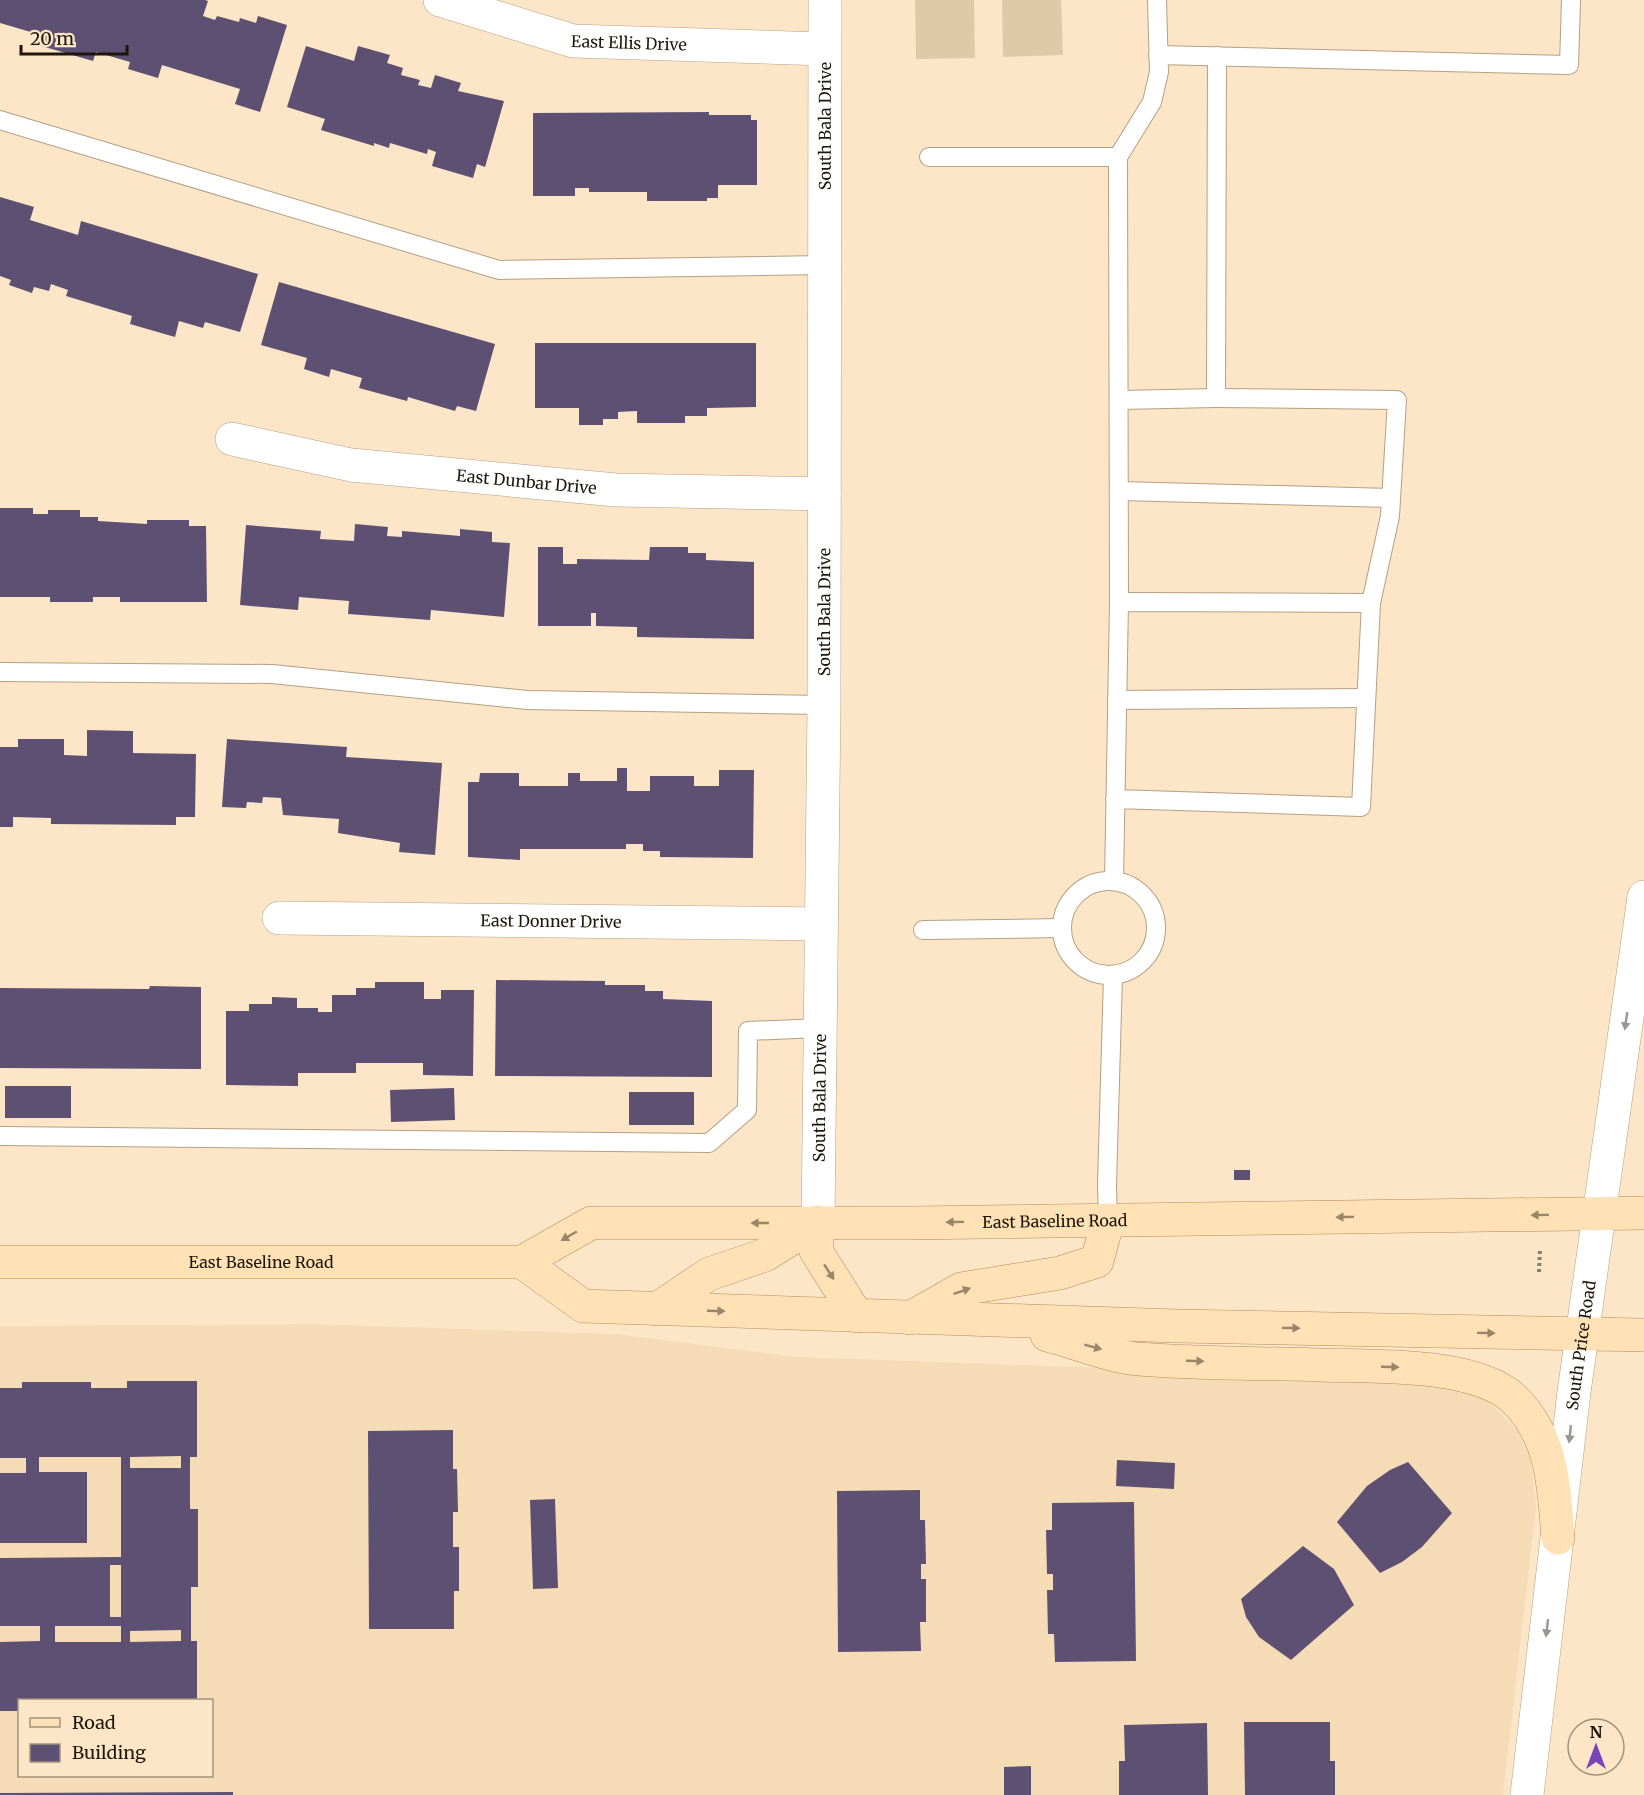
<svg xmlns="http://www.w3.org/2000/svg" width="1644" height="1795" font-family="Merriweather,serif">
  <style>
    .built { fill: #f6dcb6; fill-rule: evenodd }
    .pitch { fill: #dec9a9 }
    .building { fill: #5d5072; fill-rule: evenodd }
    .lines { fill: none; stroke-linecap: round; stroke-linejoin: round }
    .lane-casing { stroke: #b4a082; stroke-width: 20 }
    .street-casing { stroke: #b4a082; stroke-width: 34 }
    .secondary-casing { stroke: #b4a082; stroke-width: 34 }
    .primary-casing { stroke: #af8d5a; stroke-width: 34 }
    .path { stroke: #8b7c68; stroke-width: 4; stroke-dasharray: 3 3; stroke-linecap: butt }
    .lane { stroke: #fff; stroke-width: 18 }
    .street { stroke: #fff; stroke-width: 33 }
    .secondary { stroke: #fff; stroke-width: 33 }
    .primary { stroke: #fee1b5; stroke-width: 33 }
    .oneway { fill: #9a9691 }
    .oneway2 { fill: #998668 }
    .labels { text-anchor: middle; stroke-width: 6; stroke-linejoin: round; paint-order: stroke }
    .street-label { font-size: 16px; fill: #1e160b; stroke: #fce6c7 }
  </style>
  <rect width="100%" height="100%" fill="#fce6c7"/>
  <!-- built -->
  <path class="built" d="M313 1324 616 1334 797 1357 1423 1379 1484 1396 1519 1433 1531 1462 1536 1507 1503 1795H0V1326ZM20 1700H212V1776H20Z"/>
  <!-- pitch -->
  <g class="pitch">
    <polygon points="915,0 974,0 975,58 916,59"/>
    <polygon points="1002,0 1061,0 1063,55 1003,57"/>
  </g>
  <!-- building -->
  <g class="building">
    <polygon points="0,0 205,0 208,1 203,16 215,20 217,16 239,22 240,18 256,23 258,16 287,25 260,112 235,104 240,89 162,65 158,78 128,69 130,62 96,52 93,61 38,45 41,35 0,23"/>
    <polygon points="306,46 354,61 358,46 390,55 387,63 403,68 401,75 420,80 418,85 431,88 435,75 461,83 458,91 504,101 485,167 477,164 473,178 432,166 436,152 428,149 427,154 390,143 389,148 374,143 374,146 321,130 325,119 287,107"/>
    <polygon points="709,112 709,115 751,115 751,120 757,120 757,185 718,185 718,198 707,198 707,201 647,201 647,192 589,192 589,188 575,188 575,196 533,196 533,113"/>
    <polygon points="0,197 34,207 30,220 78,235 81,221 258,274 240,332 205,322 203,328 179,321 175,337 130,324 132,316 66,296 68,290 51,284 49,291 34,287 32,293 9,285 11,280 0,276"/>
    <polygon points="279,282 495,344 476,411 457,406 455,411 408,397 407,401 359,388 362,378 331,369 329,377 304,369 307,358 261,345"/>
    <polygon points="535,343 756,343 756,407 707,408 707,416 685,416 685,423 637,423 637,411 618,412 618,419 603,419 603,425 579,425 579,408 535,408"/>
    <polygon points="0,508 33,508 33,514 48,514 48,510 80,510 80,517 98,517 98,521 147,524 147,520 189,520 189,526 206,526 207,602 120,602 120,597 93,597 93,602 50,602 50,597 0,597"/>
    <polygon points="355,524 388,527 387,536 402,537 402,531 460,536 460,529 492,532 492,542 510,543 504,617 431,610 430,620 348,614 349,601 299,597 298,610 240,605 246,525 321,531 320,539 354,541"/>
    <polygon points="538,547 563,547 563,564 577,564 577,559 649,560 650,547 688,547 688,553 706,553 706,560 754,562 754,639 637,637 637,627 596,626 596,613 591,613 591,626 538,626"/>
    <polygon points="87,730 133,731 133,753 196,754 195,817 176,817 176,825 51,824 51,818 13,817 13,827 0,827 0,747 18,747 18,739 64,739 64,755 87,756"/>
    <polygon points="227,739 347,747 346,757 442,763 435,855 399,852 400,843 338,833 339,819 283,815 281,798 263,797 262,803 247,802 246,808 222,807"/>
    <polygon points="617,768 627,768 627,791 650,791 650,776 694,776 694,786 719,786 719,770 754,770 753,858 660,857 660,851 643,851 643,844 626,844 626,849 520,849 520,860 468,857 468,782 479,782 480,773 519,773 519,786 568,786 568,773 580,773 580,781 617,781"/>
    <polygon points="496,980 605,981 605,985 645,985 645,991 663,991 663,999 712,1001 712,1077 495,1076"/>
    <polygon points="375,982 424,982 424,999 441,999 441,990 474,990 473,1076 423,1075 423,1063 356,1063 356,1073 298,1073 298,1086 226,1085 226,1011 249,1011 249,1004 272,1004 272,997 297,998 297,1008 318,1008 318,1012 332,1012 332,995 356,995 356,988 375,988"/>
    <polygon points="150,986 201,987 201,1069 0,1068 0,988 149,989"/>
    <rect x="5" y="1086" width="66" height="32"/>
    <polygon points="454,1088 455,1120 391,1122 390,1090"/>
    <rect x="629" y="1092" width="65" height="33"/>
    <rect x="1234" y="1170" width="16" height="10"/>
    <path d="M127 1381H197V1457H190V1509H198V1587H191V1641H197V1700H20V1711H0V1642L40 1641V1626H0V1558L121 1557V1457H39V1472H87V1543H0V1473H26V1458H0V1388H22V1382H91V1388H127ZM181 1456V1468H130V1457ZM110 1565H121V1617H110ZM55 1626H121V1642H55ZM181 1630V1641L130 1642V1631Z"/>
    <polygon points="453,1430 453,1469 457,1469 458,1512 453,1512 453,1547 459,1547 459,1591 454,1591 454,1629 369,1629 368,1431"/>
    <polygon points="1117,1460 1175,1463 1174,1489 1116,1486"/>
    <polygon points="1408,1462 1452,1513 1422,1547 1402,1562 1380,1573 1337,1522 1367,1486 1390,1470"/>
    <polygon points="920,1490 920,1520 925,1520 926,1564 921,1564 921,1579 926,1579 926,1622 920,1622 921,1651 838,1652 837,1491"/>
    <polygon points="555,1499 558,1588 533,1589 530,1500"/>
    <polygon points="1134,1502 1136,1661 1055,1662 1054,1634 1048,1634 1047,1590 1053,1590 1053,1574 1047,1574 1046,1530 1052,1530 1052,1503"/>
    <polygon points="1303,1546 1334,1569 1354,1605 1291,1660 1259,1637 1246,1617 1241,1599"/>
    <polygon points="1244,1722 1330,1722 1330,1761 1335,1761 1335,1795 1245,1795"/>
    <polygon points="1207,1723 1208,1795 1119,1795 1119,1761 1125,1761 1124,1725"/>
    <polygon points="1031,1766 1031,1795 1004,1795 1004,1767"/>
    <polygon points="233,1792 233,1795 0,1795 0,1793"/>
  </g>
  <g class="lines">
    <!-- lane casing -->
    <g class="lane-casing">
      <g id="lane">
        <polyline points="1158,55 1569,65 1571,0"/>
        <polyline points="0,120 499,270 824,265"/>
        <polyline points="929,157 1118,157 1119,602"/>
        <polyline points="1118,157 1152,102 1159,72 1157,0"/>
        <polyline points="1216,398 1397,400 1390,516 1371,603"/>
        <polyline points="1120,400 1216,398 1217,56"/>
        <polyline points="1120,491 1391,498"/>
        <polyline points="0,672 272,674 527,700 824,705"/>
        <polyline points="1117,700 1366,698"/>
        <polyline points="1114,881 1119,602 1371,603 1361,807 1115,799"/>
        <circle cx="1109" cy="928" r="47"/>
        <polyline points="923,930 1062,928"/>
        <polyline points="0,1136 709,1143 747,1110 748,1031 820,1028"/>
        <polyline points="1108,1220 1107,1185 1113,975"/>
      </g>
    </g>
    <!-- street casing -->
    <g class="street-casing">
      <g id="street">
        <path id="s1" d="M440 0 573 41 824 49"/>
        <path id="s2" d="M232 439 351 465 616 490 824 494"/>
        <path id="s3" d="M279 918 821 924"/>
        <path id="s4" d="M818 1222 824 705 825 0"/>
      </g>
    </g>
    <!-- secondary casing -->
    <g class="secondary-casing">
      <g id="secondary">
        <path id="s5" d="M1527 1795 1574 1392 1644 897"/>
      </g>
    </g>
    <!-- primary casing -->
    <g class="primary-casing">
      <g id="primary">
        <polyline points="818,1222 816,1251 857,1316"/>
        <path id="s6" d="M0 1262H522L591 1223H912L1644 1213"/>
        <polyline points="522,1262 583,1306 1177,1326 1644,1335"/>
        <polyline points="657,1309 709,1274 765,1255 818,1222"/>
        <polyline points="910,1318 961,1289 1060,1273 1097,1261 1108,1220"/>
        <path d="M1047 1335C1075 1342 1110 1357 1139 1359 1199 1364 1260 1363 1320 1365 1372 1367 1475 1362 1514 1399 1553 1437 1554 1487 1558 1538"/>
      </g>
    </g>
    <!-- path -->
    <polyline class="path" points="1539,1272 1540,1249"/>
    <!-- lane -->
    <use href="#lane" class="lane"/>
    <!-- street -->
    <use href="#street" class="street"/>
    <!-- secondary -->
    <use href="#secondary" class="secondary"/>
    <!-- primary -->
    <use href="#primary" class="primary"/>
  </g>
  <!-- one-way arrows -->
  <defs><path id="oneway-solid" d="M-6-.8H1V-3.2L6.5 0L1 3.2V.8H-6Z" transform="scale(1.5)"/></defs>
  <g class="oneway">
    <use href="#oneway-solid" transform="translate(1626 1021) rotate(98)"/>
    <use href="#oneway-solid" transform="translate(1570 1434) rotate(96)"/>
    <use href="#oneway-solid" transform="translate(1547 1628) rotate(97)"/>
  </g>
  <g class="oneway2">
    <use href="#oneway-solid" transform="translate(1540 1215) rotate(179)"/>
    <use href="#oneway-solid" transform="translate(1345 1217) rotate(179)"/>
    <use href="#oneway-solid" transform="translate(955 1222) rotate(179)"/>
    <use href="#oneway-solid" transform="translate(760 1223) rotate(180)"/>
    <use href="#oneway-solid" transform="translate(569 1236) rotate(150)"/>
    <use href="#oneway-solid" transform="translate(829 1272) rotate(57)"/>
    <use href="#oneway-solid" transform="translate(962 1291) rotate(-19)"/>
    <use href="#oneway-solid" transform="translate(716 1311) rotate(2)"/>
    <use href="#oneway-solid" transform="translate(1291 1328) rotate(1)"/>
    <use href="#oneway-solid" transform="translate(1486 1333) rotate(1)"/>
    <use href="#oneway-solid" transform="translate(1093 1347) rotate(15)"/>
    <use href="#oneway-solid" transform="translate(1195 1361) rotate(2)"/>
    <use href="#oneway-solid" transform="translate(1390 1367) rotate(2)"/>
  </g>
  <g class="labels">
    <!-- street labels -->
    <g class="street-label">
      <text dy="6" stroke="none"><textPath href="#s1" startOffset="195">East Ellis Drive</textPath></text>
      <text dy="6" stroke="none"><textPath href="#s4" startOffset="1096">South Bala Drive</textPath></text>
      <text dy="6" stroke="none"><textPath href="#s2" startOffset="298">East Dunbar Drive</textPath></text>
      <text dy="6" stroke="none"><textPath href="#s4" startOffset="610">South Bala Drive</textPath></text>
      <text dy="6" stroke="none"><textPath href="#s3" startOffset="272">East Donner Drive</textPath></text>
      <text dy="6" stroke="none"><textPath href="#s4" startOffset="124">South Bala Drive</textPath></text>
      <text dy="6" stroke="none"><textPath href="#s6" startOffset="1065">East Baseline Road</textPath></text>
      <text dy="6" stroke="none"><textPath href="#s6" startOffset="261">East Baseline Road</textPath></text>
      <text dy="6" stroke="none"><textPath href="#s5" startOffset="453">South Price Road</textPath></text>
    </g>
  </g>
  <!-- legend -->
  <rect x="18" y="1699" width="195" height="78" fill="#fce6c7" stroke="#a3937c" stroke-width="1.5"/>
  <rect x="30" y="1718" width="30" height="9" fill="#fee1b5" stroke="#a3937c" stroke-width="1.5"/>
  <text x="72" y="1729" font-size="18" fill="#1e160b">Road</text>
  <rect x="30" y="1744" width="30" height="18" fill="#5d5072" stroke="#a3937c" stroke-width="1.5"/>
  <text x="72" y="1759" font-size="18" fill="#1e160b">Building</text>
  <!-- north arrow -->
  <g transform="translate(1596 1747)"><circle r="28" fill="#fce6c7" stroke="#a3937c" stroke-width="1.5"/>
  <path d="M0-4.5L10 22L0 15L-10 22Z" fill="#7a43b9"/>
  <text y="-9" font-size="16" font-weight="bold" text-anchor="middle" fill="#1e160b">N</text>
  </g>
  <!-- scale -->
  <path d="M21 45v9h106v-9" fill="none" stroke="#1e160b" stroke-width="3"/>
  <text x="30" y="45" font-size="18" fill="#1e160b" stroke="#fce6c7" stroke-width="4.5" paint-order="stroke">20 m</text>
</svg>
